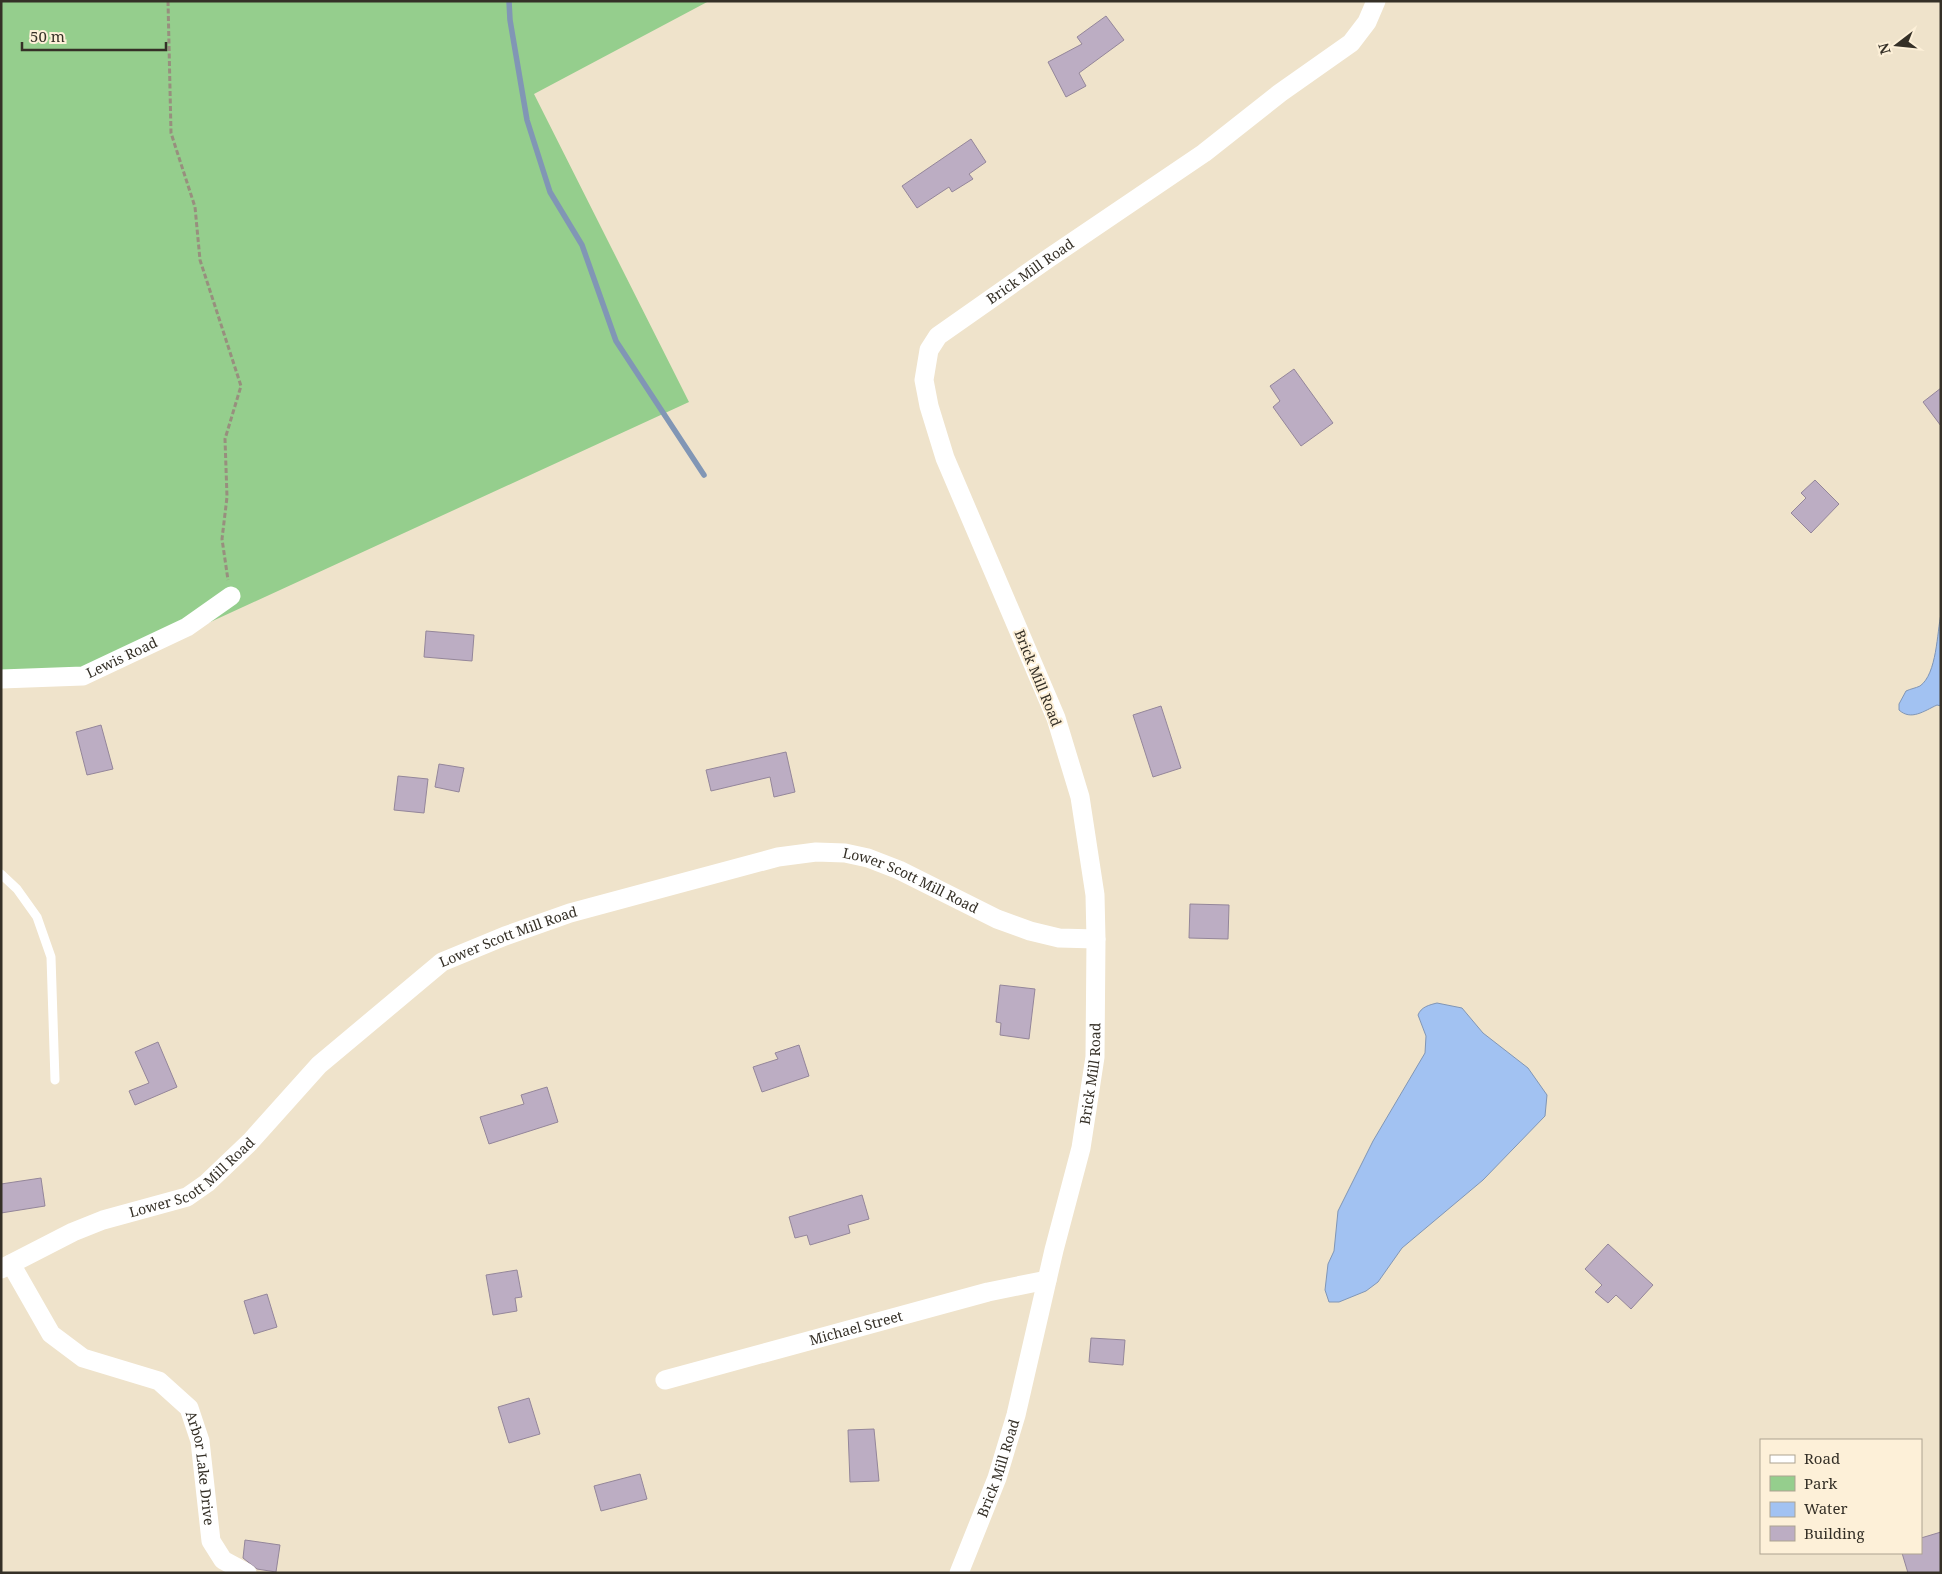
<svg xmlns="http://www.w3.org/2000/svg" width="1942" height="1574" font-family="'Noto Serif',serif">
  <style>
    .green { fill: #95ce8d }
    .water { fill: #a2c2f2; stroke: #8196b5 }
    .lines { fill: none; stroke-linecap: round; stroke-linejoin: round }
    .stream { stroke: #8196b5; stroke-width: 5.5 }
    .building { fill: #bcadc3; stroke: #94869a }
    .path { stroke: #988f7e; stroke-width: 3; stroke-dasharray: 5 2.5; stroke-linecap: butt }
    .lane { stroke: #fff; stroke-width: 9 }
    .street { stroke: #fff; stroke-width: 19 }
    .labels { text-anchor: middle; stroke-width: 4; stroke-linejoin: round; paint-order: stroke }
    .street-label { font-size: 14px; fill: #353027; stroke: #fdf0d8 }
  </style>
  <rect width="100%" height="100%" fill="#efe3cb"/>
  <!-- green -->
  <polygon class="green" points="1,1 709,1 534,94 689,402 106,670 1,670"/>
  <!-- water -->
  <g class="water">
    <path d="M1941 614V706L1937 705C1924 711 1911 721 1899 710V704L1906 691C1910 689 1916 688 1920 686 1937 674 1937 632 1941 614Z"/>
    <path d="M1437 1003 1462 1008 1483 1033 1528 1068 1547 1095 1545 1116 1483 1180 1402 1248 1378 1282 1366 1291 1339 1302H1329L1325 1290 1328 1264 1334 1251 1338 1211 1373 1141 1425 1053 1426 1036 1418 1015C1421 1007 1429 1005 1437 1003Z"/>
  </g>
  <g class="lines">
    <!-- stream -->
    <polyline class="stream" points="509,1 510,20 527,120 550,192 582,245 616,341 704,475"/>
  </g>
  <!-- building -->
  <g class="building">
    <polygon points="1106,16 1124,40 1079,73 1086,86 1066,97 1048,62 1082,44 1077,37"/>
    <polygon points="971,139 986,162 969,174 973,179 952,192 949,187 917,208 902,186"/>
    <polygon points="1294,369 1333,423 1301,446 1273,407 1280,401 1270,386"/>
    <polygon points="1941,388 1941,426 1923,402"/>
    <polygon points="1815,480 1839,504 1811,533 1791,513 1806,498 1801,493"/>
    <polygon points="426,631 474,635 472,661 424,657"/>
    <polygon points="1161,706 1181,768 1153,777 1133,715"/>
    <polygon points="101,725 113,769 87,775 76,732"/>
    <polygon points="786,752 795,792 774,797 770,777 711,791 706,770"/>
    <polygon points="439,764 464,768 459,792 435,787"/>
    <polygon points="398,776 428,779 424,813 394,810"/>
    <polygon points="1190,904 1229,905 1228,939 1189,938"/>
    <polygon points="1000,985 1035,989 1029,1039 1000,1035 1001,1023 996,1022"/>
    <polygon points="158,1042 177,1087 135,1105 129,1091 149,1083 135,1052"/>
    <polygon points="799,1045 809,1076 762,1092 753,1067 778,1059 775,1053"/>
    <polygon points="547,1087 558,1122 489,1144 480,1117 524,1104 521,1095"/>
    <polygon points="41,1178 45,1206 1,1213 1,1184"/>
    <polygon points="862,1195 869,1219 848,1225 850,1233 810,1245 807,1235 795,1238 789,1217"/>
    <polygon points="1608,1244 1653,1285 1631,1309 1616,1295 1608,1303 1595,1292 1602,1285 1585,1269"/>
    <polygon points="517,1270 522,1297 515,1298 517,1311 493,1315 486,1275"/>
    <polygon points="267,1294 277,1327 254,1334 244,1301"/>
    <polygon points="1091,1338 1125,1340 1123,1365 1089,1362"/>
    <polygon points="529,1398 540,1434 509,1443 498,1407"/>
    <polygon points="874,1429 879,1481 850,1482 848,1430"/>
    <polygon points="640,1474 647,1499 601,1511 594,1486"/>
    <polygon points="1941,1532 1941,1573 1908,1573 1902,1553 1921,1553 1921,1538"/>
    <polygon points="245,1540 280,1545 276,1572 257,1569 243,1558"/>
  </g>
  <g class="lines">
    <!-- path -->
    <polyline class="path" points="168,1 171,133 195,207 200,260 241,386 225,439 227,497 222,539 228,580"/>
    <!-- lane -->
    <polyline class="lane" points="1,874 17,889 37,917 51,957 55,1080"/>
    <!-- street -->
    <g class="street">
      <path id="s1" d="M1 679 83 676 187 627 231 596"/>
      <path id="s2" d="M11 1264 51 1334 83 1358 159 1381 189 1408 200 1441 211 1541 223 1560 247 1573"/>
      <path id="s3" d="M1 1269 73 1232 103 1220 187 1197 207 1183 250 1142 319 1065 442 962 505 936 570 913 778 857 816 852 845 853 868 858 899 870 997 919 1030 931 1059 938 1096 939"/>
      <path id="s4" d="M665 1380 988 1292 1047 1280"/>
      <path id="s5" d="M959 1573 997 1478 1016 1415 1054 1250 1081 1148 1095 1057 1096 939 1095 895 1080 797 1056 718 945 458 929 406 924 380 929 350 938 336 1049 258 1204 153 1280 93 1351 43 1367 22 1376 1"/>
    </g>
  </g>
  <g class="labels">
    <!-- street labels -->
    <g class="street-label">
      <text dy="5" stroke="none"><textPath href="#s5" startOffset="1402">Brick Mill Road</textPath></text>
      <text dy="5" stroke="none"><textPath href="#s1" startOffset="125">Lewis Road</textPath></text>
      <text transform="translate(1038 678) rotate(68)" y="5">Brick Mill Road</text>
      <text dy="5" stroke="none"><textPath href="#s3" startOffset="1039">Lower Scott Mill Road</textPath></text>
      <text dy="5" stroke="none"><textPath href="#s3" startOffset="619">Lower Scott Mill Road</textPath></text>
      <text dy="5" stroke="none"><textPath href="#s5" startOffset="518">Brick Mill Road</textPath></text>
      <text dy="5" stroke="none"><textPath href="#s3" startOffset="214">Lower Scott Mill Road</textPath></text>
      <text dy="5" stroke="none"><textPath href="#s4" startOffset="198">Michael Street</textPath></text>
      <text dy="5" stroke="none"><textPath href="#s5" startOffset="112">Brick Mill Road</textPath></text>
      <text dy="5" stroke="none"><textPath href="#s2" startOffset="302">Arbor Lake Drive</textPath></text>
    </g>
  </g>
  <!-- border -->
  <rect width="1942" height="1574" fill="none" stroke="#353027" stroke-width="5"/>
  <!-- legend -->
  <rect x="1760" y="1439" width="162" height="115" fill="#fdf0d8" stroke="#ada391"/>
  <rect x="1770" y="1455" width="25" height="8" fill="#ffffff" stroke="#ada391"/>
  <text x="1804" y="1464" font-size="15" fill="#353027">Road</text>
  <rect x="1770" y="1476" width="25" height="15" fill="#95ce8d" stroke="#ada391"/>
  <text x="1804" y="1489" font-size="15" fill="#353027">Park</text>
  <rect x="1770" y="1502" width="25" height="15" fill="#a2c2f2" stroke="#ada391"/>
  <text x="1804" y="1514" font-size="15" fill="#353027">Water</text>
  <rect x="1770" y="1526" width="25" height="15" fill="#bcadc3" stroke="#ada391"/>
  <text x="1804" y="1539" font-size="15" fill="#353027">Building</text>
  <!-- north arrow -->
  <g transform="translate(1897 45) rotate(254)" stroke="#fdf0d8" stroke-width="4" paint-order="stroke">
  <path d="M0-4L9 19L0 12L-9 19Z" fill="#353027"/>
  <text y="-8" font-size="14" font-weight="bold" text-anchor="middle" fill="#353027">N</text>
  </g>
  <!-- scale -->
  <path d="M22 42v8h144v-8" fill="none" stroke="#353027" stroke-width="2.5"/>
  <text x="30" y="42" font-size="15" fill="#353027" stroke="#fdf0d8" stroke-width="4" paint-order="stroke">50 m</text>
</svg>
